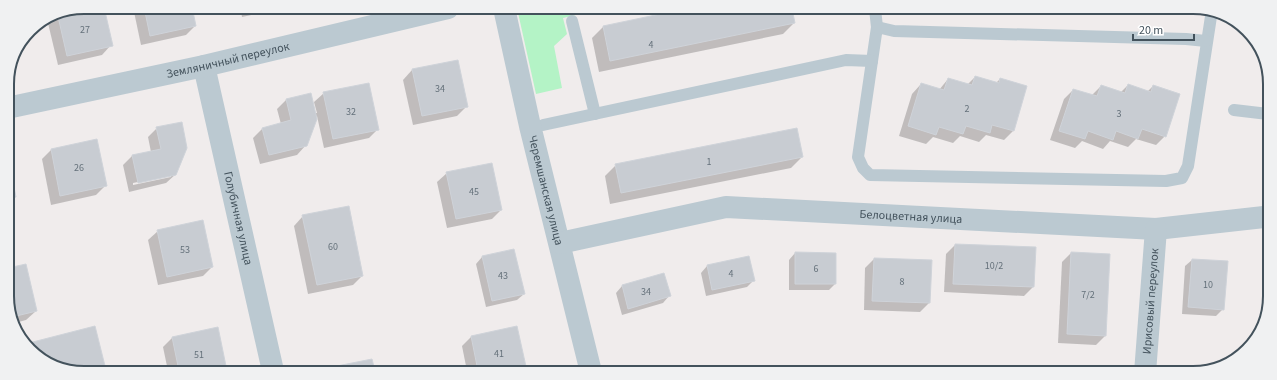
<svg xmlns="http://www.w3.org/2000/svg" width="1277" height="380" font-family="'Source Sans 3',sans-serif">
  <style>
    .green { fill: #b4f3c6 }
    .shadow { fill: #0003; fill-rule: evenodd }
    .building { fill: #c8ccd2; stroke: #cfd3d9 }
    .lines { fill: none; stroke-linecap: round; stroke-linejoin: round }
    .lane { stroke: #bbc9d1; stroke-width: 12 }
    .street { stroke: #bbc9d1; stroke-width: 22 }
    .labels { text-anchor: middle; stroke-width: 4; stroke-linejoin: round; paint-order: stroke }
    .number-label { font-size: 10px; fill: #64707a }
    .street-label { font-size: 12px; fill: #43525c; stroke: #fff }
    .rim { fill: none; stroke: #43525c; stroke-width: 2 }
  </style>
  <rect width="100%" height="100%" fill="#f0ecec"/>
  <!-- green -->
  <polygon class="green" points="517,8 606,8 563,18 567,34 554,46 562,88 536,94"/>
  <!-- shadow -->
  <g class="shadow">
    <polygon points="84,7 111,45 102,55 58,65 47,19 55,13"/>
    <polygon points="133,7 191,7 195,26 186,35 141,45"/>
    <polygon points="240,7 288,7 242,17"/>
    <polygon points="694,8 791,9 794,23 783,34 599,72 592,38 603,27"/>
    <polygon points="457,61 466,107 457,116 413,125 403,80 412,70"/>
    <polygon points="975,77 996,83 1000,79 1026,86 1013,131 1004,140 986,135 979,142 960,136 953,143 933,137 926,144 899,136 912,94 921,84 939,90 948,79 967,85"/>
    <polygon points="1128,85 1147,92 1153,86 1165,136 1156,145 1136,139 1128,147 1110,141 1103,149 1082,141 1075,148 1050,140 1064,99 1073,90 1092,95 1101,86 1121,92"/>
    <polygon points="324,93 378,129 369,138 324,148 317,116 306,145 297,155 260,164 253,138 262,129 281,124 277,109 286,100 310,94 315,113 317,113 314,102"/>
    <path d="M157 128 176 174 166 183 129 192 123 165 132 156 151 152 148 137ZM171 175V177L133 185V183Z"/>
    <polygon points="96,140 105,186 96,195 51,205 42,159 51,150"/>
    <polygon points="802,157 791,168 610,204 605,176 616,165"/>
    <polygon points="8,163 15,197 8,203"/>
    <polygon points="447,173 501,210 492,219 447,228 437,182"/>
    <polygon points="303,216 362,276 353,285 308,294 294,226"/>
    <polygon points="158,231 212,267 203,276 158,285 148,240"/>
    <polygon points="955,245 1033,287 1024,296 944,292 946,254"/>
    <polygon points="513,250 524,294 517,300 486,307 476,264 482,257"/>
    <polygon points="795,253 835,284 829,290 789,290 789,260"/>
    <polygon points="1071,253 1105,336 1096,345 1058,343 1062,262"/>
    <polygon points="749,257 754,280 747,287 706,296 701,273 707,266"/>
    <polygon points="874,259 931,261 929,303 920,312 864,310 865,268"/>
    <polygon points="1192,260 1223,309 1216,316 1182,314 1185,266"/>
    <polygon points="663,274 669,296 663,303 622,315 616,293 622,286"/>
    <polygon points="8,310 36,311 26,320 15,323"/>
    <polygon points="516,327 525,371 467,371 462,346 471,337"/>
    <polygon points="217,328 226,371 168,371 163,347 172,338"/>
    <polygon points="26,347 104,371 65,370"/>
  </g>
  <!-- building -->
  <g class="building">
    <polygon points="84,7 104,7 113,46 67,56 57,12"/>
    <polygon points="144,7 192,7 196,26 150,36"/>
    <polygon points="689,8 792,9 795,23 610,61 603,26"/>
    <polygon points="458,60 468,107 422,116 412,69"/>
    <polygon points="975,76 999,83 1000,78 1027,86 1014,131 992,125 990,133 966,126 963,134 939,127 936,135 908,126 921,83 944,90 948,78 972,85"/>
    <polygon points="369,83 379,130 333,139 323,92"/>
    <polygon points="1128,84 1151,92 1153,85 1180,94 1166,137 1142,129 1138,139 1116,131 1113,140 1088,131 1085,139 1059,131 1073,89 1097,96 1101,85 1125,93"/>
    <polygon points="311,93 317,119 307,146 269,155 262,128 291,120 286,99"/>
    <polygon points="182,122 187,148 176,175 138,183 132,155 161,149 156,127"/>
    <polygon points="797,128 803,157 621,193 615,164"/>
    <polygon points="97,139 107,186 60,196 51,149"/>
    <polygon points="8,158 16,197 8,199"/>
    <polygon points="492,163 502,210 456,219 446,172"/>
    <polygon points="349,206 363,276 317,285 302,215"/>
    <polygon points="203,220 213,267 167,277 157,230"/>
    <polygon points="955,244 1036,247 1034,287 953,284"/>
    <polygon points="514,249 525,294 492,301 482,256"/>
    <polygon points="795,252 836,253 836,284 795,284"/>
    <polygon points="1071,252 1110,254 1106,336 1067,334"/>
    <polygon points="749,256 755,281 712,290 707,265"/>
    <polygon points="874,258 932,260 930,303 872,301"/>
    <polygon points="1192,259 1228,261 1224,310 1188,307"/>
    <polygon points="26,264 37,311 12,317 8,310 8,268"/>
    <polygon points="664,273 671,296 628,309 622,285"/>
    <polygon points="95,326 106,370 105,371 65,370 26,347 25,344"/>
    <polygon points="517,326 527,371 478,371 471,336"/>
    <polygon points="218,327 227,371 179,371 172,337"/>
    <polygon points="372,359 375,371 328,371 327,368"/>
  </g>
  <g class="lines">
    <!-- lane -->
    <g class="lane">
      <polyline points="875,9 877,27 858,157 863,168 870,175 1166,181 1182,178 1188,166 1212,10"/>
      <polyline points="572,21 595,114"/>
      <polyline points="877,27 894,31 1186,39 1206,41"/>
      <polyline points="1234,110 1268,114"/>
      <polyline points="543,125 846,60 872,61"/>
    </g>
    <!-- street -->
    <g class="street">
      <path id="s1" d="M504 8 530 126 591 372"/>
      <path id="s2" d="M204 66 273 371"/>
      <path id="s3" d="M7 108 204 66 448 8"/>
      <path id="s4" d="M560 243 726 207 1156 229 1264 217"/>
      <path id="s5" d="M1145 373 1156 229"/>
    </g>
  </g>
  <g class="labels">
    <!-- number labels -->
    <g class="number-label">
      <text x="85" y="33">27</text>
      <text x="651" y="48">4</text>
      <text x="440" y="92">34</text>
      <text x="967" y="112">2</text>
      <text x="351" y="115">32</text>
      <text x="1119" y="117">3</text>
      <text x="709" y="165">1</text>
      <text x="79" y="171">26</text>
      <text x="474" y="195">45</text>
      <text x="333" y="250">60</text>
      <text x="185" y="253">53</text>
      <text x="994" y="269">10/2</text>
      <text x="816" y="272">6</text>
      <text x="731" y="277">4</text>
      <text x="503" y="279">43</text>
      <text x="902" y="285">8</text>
      <text x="1208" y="288">10</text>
      <text x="646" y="295">34</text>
      <text x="1088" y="298">7/2</text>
      <text x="499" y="357">41</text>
      <text x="199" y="358">51</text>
    </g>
    <!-- street labels -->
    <g class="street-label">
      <text dy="4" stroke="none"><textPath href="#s3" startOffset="226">Земляничный переулок</textPath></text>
      <text dy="4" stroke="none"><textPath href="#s1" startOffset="187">Черемшанская улица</textPath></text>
      <text dy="4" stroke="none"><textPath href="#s4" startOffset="355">Белоцветная улица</textPath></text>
      <text dy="4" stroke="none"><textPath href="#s2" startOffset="156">Голубичная улица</textPath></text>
      <text dy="4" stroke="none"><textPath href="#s5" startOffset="72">Ирисовый переулок</textPath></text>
    </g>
  </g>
  <!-- crop -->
  <path d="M0 0H1277V380H0ZM84 14H1193A70 70 0 0 1 1263 84V296A70 70 0 0 1 1193 366H84A70 70 0 0 1 14 296V84A70 70 0 0 1 84 14Z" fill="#f0f1f2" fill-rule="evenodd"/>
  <path class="rim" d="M84 14H1193A70 70 0 0 1 1263 84V296A70 70 0 0 1 1193 366H84A70 70 0 0 1 14 296V84A70 70 0 0 1 84 14Z"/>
  <!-- scale -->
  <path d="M1133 34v6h61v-6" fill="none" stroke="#43525c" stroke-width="2"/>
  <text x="1139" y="34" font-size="12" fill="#43525c" stroke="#ffffff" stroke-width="3" paint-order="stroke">20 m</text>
</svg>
